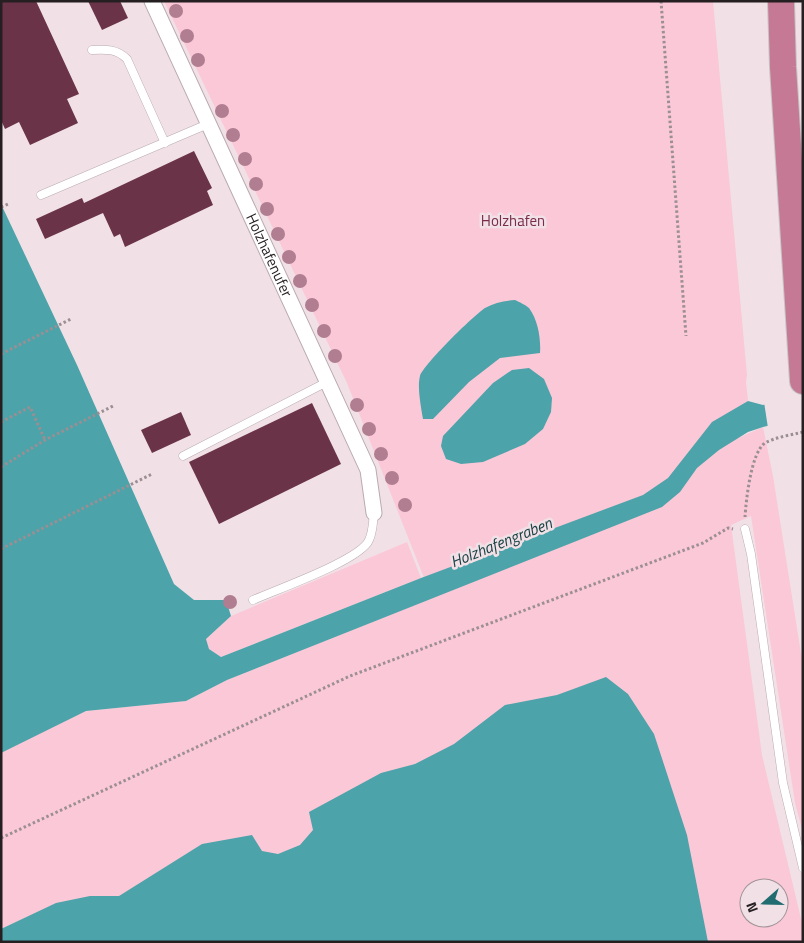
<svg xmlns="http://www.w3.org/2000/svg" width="804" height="943" font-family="'Titillium Web',sans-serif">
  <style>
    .green { fill: #fbc8d8; fill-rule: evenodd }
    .water { fill: #4ca3a9 }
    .pier { fill: #f1e1e6 }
    .building { fill: #6b3348 }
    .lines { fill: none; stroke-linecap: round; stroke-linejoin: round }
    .lane-casing { stroke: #baabaf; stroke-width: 9 }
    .street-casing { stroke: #baabaf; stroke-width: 17 }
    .highway-casing { stroke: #c6c5c5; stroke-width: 28 }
    .path { stroke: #9b8f93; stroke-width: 3; stroke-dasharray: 2.5 2.5; stroke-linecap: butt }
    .lane { stroke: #fff; stroke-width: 8 }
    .street { stroke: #fff; stroke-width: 15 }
    .highway { stroke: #c67994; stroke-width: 26 }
    .tree { fill: #b07d91 }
    .labels { text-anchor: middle; stroke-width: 5; stroke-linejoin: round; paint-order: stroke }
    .park-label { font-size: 15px; fill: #7a2c4c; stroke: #f1e1e6 }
    .street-label { font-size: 15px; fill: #251f21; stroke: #f1e1e6 }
    .water-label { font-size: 16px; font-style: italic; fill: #194245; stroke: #f1e1e6 }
  </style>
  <rect width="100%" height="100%" fill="#f1e1e6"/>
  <!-- green -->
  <g class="green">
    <path d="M164 1H713L747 375 746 382 748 401 743 404 738 438 763 427 773 476 803 666V833L795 803 751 516 731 525 762 755 803 927V942H1V750L86 711 186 701 227 680 432 598 347 383ZM749 888H779V918H749Z"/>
    <polygon points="407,542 421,578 221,657 209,649 206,639 231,616"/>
  </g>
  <!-- water -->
  <g class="water">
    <polygon points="1,204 77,365 174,584 194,600 226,600 231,616 206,639 209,649 221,657 421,578 643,495 668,478 712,422 748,401 763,405 803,394 803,417 763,427 748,432 719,450 697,468 680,492 662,507 227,680 186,701 86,711 1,753"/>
    <path d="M515 300C519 302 526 305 529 308 538 320 541 339 540 353L500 358 469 382 433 419H423C421 407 417 387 420 376 424 364 473 316 485 308 494 303 504 301 515 300Z"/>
    <polygon points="529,368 544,379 552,398 551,412 543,429 525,444 483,462 461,464 446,459 441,446 443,436 493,383 512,370"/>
    <polygon points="606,677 628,694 654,734 687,835 708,942 1,942 1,929 56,903 90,896 119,896 202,844 252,835 262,851 278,854 300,845 313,830 309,812 381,773 415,764 454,744 505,705 557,695"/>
  </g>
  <!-- pier -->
  <polygon class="pier" points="803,392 803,420 768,428 764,402"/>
  <!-- building -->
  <g class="building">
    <polygon points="1,1 36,1 79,94 67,99 78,123 30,145 19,122 5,129 1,120"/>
    <polygon points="88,1 120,1 128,18 102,30"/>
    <polygon points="194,151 212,188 207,191 213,205 125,247 120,234 114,237 103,213 45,239 36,219 82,198 84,203"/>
    <polygon points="312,403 341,464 219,524 189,462"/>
    <polygon points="181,412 191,435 152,453 141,430"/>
  </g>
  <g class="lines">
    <!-- lane casing -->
    <g class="lane-casing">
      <g id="lane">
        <path d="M92 50C106 49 117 49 127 59L165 143"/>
        <polyline points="41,195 208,124"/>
        <polyline points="183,456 327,382"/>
        <polyline points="745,529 751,554 783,783 803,868"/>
        <path d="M253 600C275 590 361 560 369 540 373 532 373 521 374 513"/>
      </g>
    </g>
    <!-- street casing -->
    <g class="street-casing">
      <g id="street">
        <path id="s1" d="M152 1 368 470 374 513"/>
      </g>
    </g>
    <!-- highway casing -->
    <g class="highway-casing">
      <polyline id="highway" points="781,1 783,67 803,381"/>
    </g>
    <!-- path -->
    <g class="path">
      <polyline points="661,1 686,336"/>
      <polyline points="1,207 8,204"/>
      <polyline points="1,354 71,319"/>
      <polyline points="1,422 30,407 45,440"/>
      <polyline points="1,467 45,440 115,405"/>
      <path d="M745 517C746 501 751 452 765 443 776 437 791 435 803 432"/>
      <polyline points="1,549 152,474"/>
      <polyline points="1,838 350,676 703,543 728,528 733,529"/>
    </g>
    <!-- lane -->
    <use href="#lane" class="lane"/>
    <!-- street -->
    <use href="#street" class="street"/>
    <!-- highway -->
    <use href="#highway" class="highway"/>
  </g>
  <!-- trees -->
  <g class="tree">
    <circle cx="176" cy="11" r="7"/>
    <circle cx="187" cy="36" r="7"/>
    <circle cx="198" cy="60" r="7"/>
    <circle cx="222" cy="111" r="7"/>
    <circle cx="233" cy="135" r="7"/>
    <circle cx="245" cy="159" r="7"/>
    <circle cx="256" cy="184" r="7"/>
    <circle cx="267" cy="209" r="7"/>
    <circle cx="278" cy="234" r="7"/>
    <circle cx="289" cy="257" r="7"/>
    <circle cx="300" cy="281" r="7"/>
    <circle cx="312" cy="305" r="7"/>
    <circle cx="324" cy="331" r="7"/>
    <circle cx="335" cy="356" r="7"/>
    <circle cx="357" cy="405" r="7"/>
    <circle cx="369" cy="429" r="7"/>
    <circle cx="381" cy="454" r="7"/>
    <circle cx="392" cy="478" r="7"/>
    <circle cx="405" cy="505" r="7"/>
    <circle cx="230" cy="602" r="7"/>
  </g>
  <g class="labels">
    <!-- park labels -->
    <g class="park-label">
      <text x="513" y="226">Holzhafen</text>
    </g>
    <!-- street labels -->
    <g class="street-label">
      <text dy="5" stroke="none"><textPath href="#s1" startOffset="280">Holzhafenufer</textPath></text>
    </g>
    <!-- water labels -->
    <g class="water-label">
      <text transform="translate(501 542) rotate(-22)" y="6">Holzhafengraben</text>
    </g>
  </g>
  <!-- border -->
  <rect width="804" height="943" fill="none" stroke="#251f21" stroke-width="5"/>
  <!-- north arrow -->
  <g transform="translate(764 903) rotate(250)"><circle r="24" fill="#f1e1e6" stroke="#9f9397"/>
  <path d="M0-4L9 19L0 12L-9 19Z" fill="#206c71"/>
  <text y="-8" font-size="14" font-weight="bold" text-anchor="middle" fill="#251f21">N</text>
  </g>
</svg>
